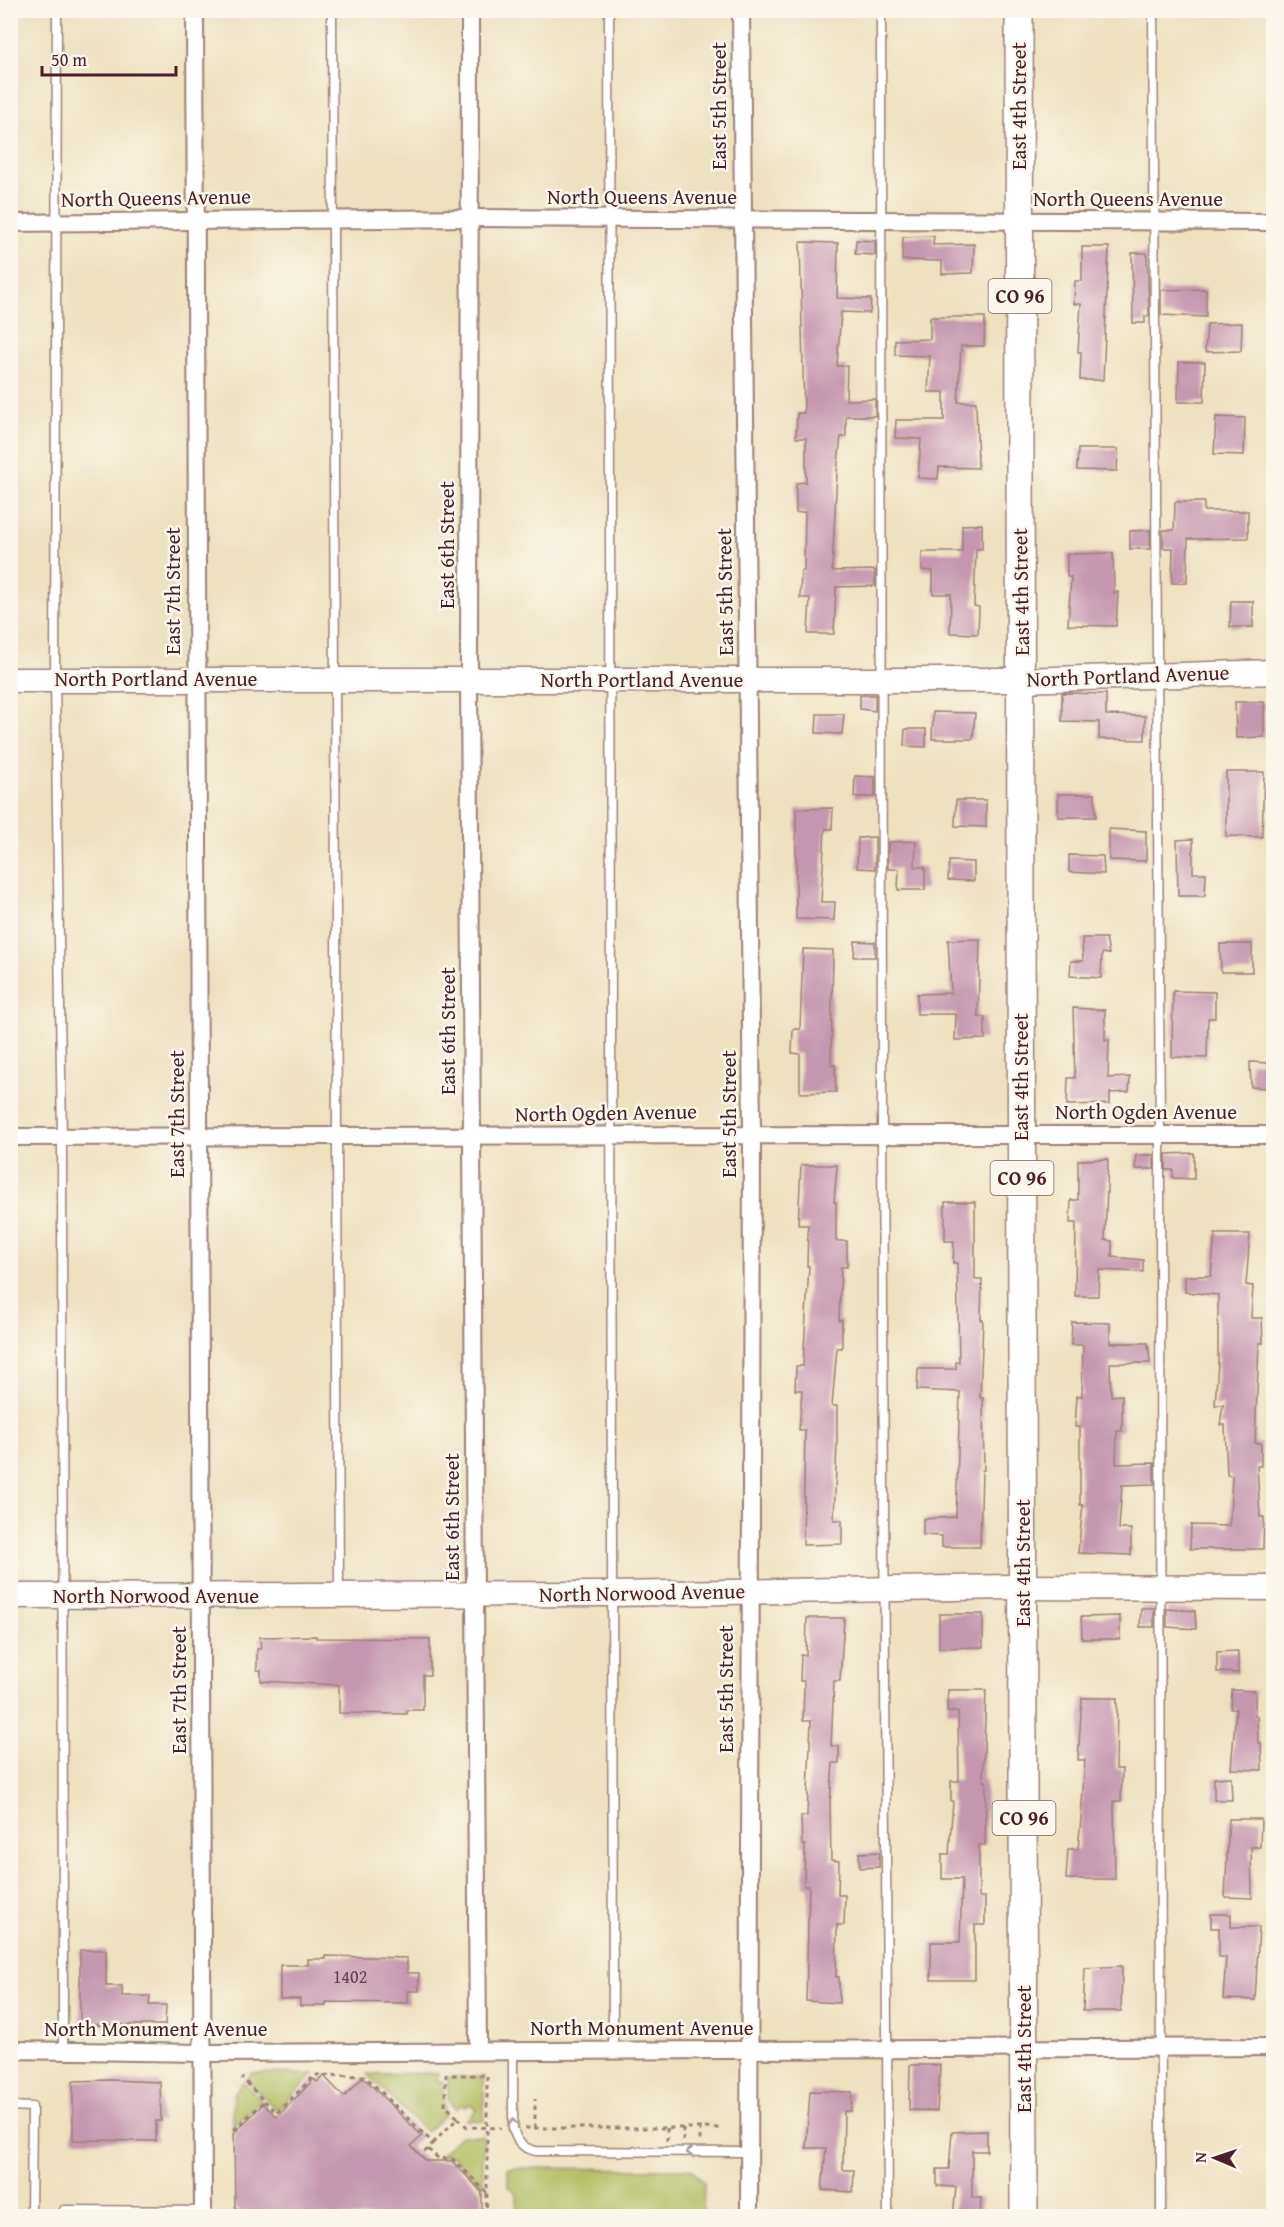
<svg xmlns="http://www.w3.org/2000/svg" width="1284" height="2227" font-family="'Gentium Book Plus',serif">
  <style>
    .green { fill: #afbb5d; stroke: #7c6d44; stroke-width: 1.5 }
    .building { fill: #c496af }
    .lines { fill: none; stroke-linecap: round; stroke-linejoin: round }
    .lane-casing { stroke: #9c8076; stroke-width: 11 }
    .street-casing { stroke: #9c8076; stroke-width: 20 }
    .secondary-casing { stroke: #9c8076; stroke-width: 27 }
    .primary-casing { stroke: #9c8076; stroke-width: 30 }
    .path { stroke: #9c8076; stroke-width: 3; stroke-dasharray: 4.5 4.5; stroke-linecap: butt }
    .lane { stroke: #fff; stroke-width: 8 }
    .street { stroke: #fff; stroke-width: 16 }
    .secondary { stroke: #fff; stroke-width: 24 }
    .primary { stroke: #fff; stroke-width: 27 }
    .oneway { stroke: #ae9aa0 }
    .labels { text-anchor: middle; stroke-width: 5; stroke-linejoin: round; paint-order: stroke }
    .number-label { font-size: 18px; fill: #683d4c }
    .shield { fill: #fbf7ec; stroke: #7f6065; stroke-width: 1.5 }
    .shield-label { font-size: 20px; font-weight: bold; fill: #4a1f2b }
    .street-label { font-size: 21px; fill: #4a1f2b; stroke: #fbf7ec }
  </style>
  <rect width="100%" height="100%" fill="#fbf7ec"/>
  <filter id="ink" filterUnits="userSpaceOnUse"><feTurbulence type="fractalNoise" baseFrequency=".0167" numOctaves="2"/><feDisplacementMap in="SourceGraphic" scale="12" xChannelSelector="R" yChannelSelector="G"/><feConvolveMatrix kernelMatrix="1 2 1 2 8 2 1 2 1" color-interpolation-filters="sRGB"/></filter>
  <filter id="wash" filterUnits="userSpaceOnUse"><feTurbulence type="fractalNoise" baseFrequency=".008" numOctaves="4" result="noise"/><feDisplacementMap in="SourceGraphic" scale="24" xChannelSelector="R" yChannelSelector="G"/><feGaussianBlur stdDeviation="1.35" result="paint"/><feColorMatrix in="noise" values="0 0 0 0 0 0 0 0 0 0 0 0 0 0 0 0 0 1.4 0 .05"/><feComposite in="paint" operator="in"/></filter>
  <g filter="url(#wash)">
    <rect width="100%" height="100%" fill="#eee1c0"/>
    <!-- green -->
    <g class="green">
      <polygon points="252,2073 314,2074 277,2110 246,2080"/>
      <polygon points="438,2073 437,2081 443,2081 444,2115 426,2132 367,2074"/>
      <polygon points="448,2077 484,2077 484,2121 466,2120 476,2110 471,2104 464,2107 461,2104 456,2109 448,2101"/>
      <polygon points="243,2082 261,2100 233,2128 233,2094"/>
      <polygon points="460,2136 483,2136 483,2186 453,2157 439,2156"/>
      <polygon points="508,2168 691,2169 704,2182 703,2216 500,2216 500,2212 517,2212 517,2195 508,2186"/>
    </g>
    <g id="blocks">
      <!-- building -->
      <g class="building">
        <polygon points="934,236 933,245 974,244 973,273 942,274 942,261 902,260 903,237"/>
        <polygon points="856,240 875,241 875,255 855,254"/>
        <polygon points="800,242 838,243 837,298 871,299 870,313 841,312 837,366 847,366 846,400 875,399 875,416 846,416 846,437 841,437 837,472 832,571 875,570 875,586 836,587 834,634 808,634 810,598 800,598 801,571 804,571 805,512 796,513 796,483 806,482 806,438 796,438 797,413 804,413"/>
        <polygon points="1082,247 1109,247 1103,380 1080,380 1081,352 1078,352 1081,304 1074,304 1075,281 1082,281"/>
        <polygon points="1132,253 1147,253 1149,316 1145,316 1145,323 1133,323"/>
        <polygon points="1206,289 1206,317 1161,315 1161,290"/>
        <polygon points="930,317 985,317 984,346 961,346 958,402 976,402 978,468 939,467 938,479 918,478 921,439 895,438 896,420 944,420 944,392 928,392 930,356 895,355 895,340 930,339"/>
        <polygon points="1242,323 1241,351 1205,352 1207,324"/>
        <polygon points="1179,362 1205,362 1204,402 1178,402"/>
        <polygon points="1216,417 1245,418 1244,455 1214,454"/>
        <polygon points="1078,449 1118,449 1117,471 1077,470"/>
        <polygon points="1175,502 1204,502 1204,511 1248,511 1248,538 1188,539 1187,583 1172,583 1173,548 1163,548 1163,530 1174,530"/>
        <polygon points="982,524 982,549 976,549 974,606 979,607 978,634 950,633 951,594 933,594 933,571 922,570 922,552 962,552 962,525"/>
        <polygon points="1150,530 1150,549 1130,549 1130,531"/>
        <polygon points="1113,553 1114,593 1118,592 1116,626 1068,625 1071,577 1067,577 1067,554"/>
        <polygon points="1231,601 1253,601 1253,627 1230,627"/>
        <polygon points="1062,693 1106,694 1106,715 1145,716 1145,740 1099,739 1099,722 1062,721"/>
        <polygon points="860,695 875,695 875,711 860,709"/>
        <polygon points="1235,702 1264,702 1264,737 1236,738"/>
        <polygon points="933,712 975,713 973,739 932,739"/>
        <polygon points="817,714 844,714 842,734 816,733"/>
        <polygon points="905,729 926,729 926,747 904,746"/>
        <polygon points="1226,772 1264,772 1262,837 1226,836"/>
        <polygon points="855,776 875,777 875,797 854,797"/>
        <polygon points="1058,794 1095,794 1096,817 1058,817"/>
        <polygon points="956,800 986,800 986,827 955,826"/>
        <polygon points="833,808 832,829 825,829 821,902 835,902 834,920 796,919 796,809"/>
        <polygon points="1109,829 1146,831 1146,861 1109,860"/>
        <polygon points="875,837 875,869 857,868 858,838"/>
        <polygon points="1193,839 1193,873 1206,873 1205,896 1178,896 1177,840"/>
        <polygon points="916,841 915,867 925,867 925,890 898,890 899,869 888,869 888,842"/>
        <polygon points="1069,855 1103,856 1104,874 1069,872"/>
        <polygon points="949,861 974,862 974,881 948,880"/>
        <polygon points="1082,938 1106,938 1109,954 1102,953 1101,978 1070,976 1071,961 1083,961"/>
        <polygon points="980,939 978,1017 985,1017 985,1039 955,1040 956,1014 917,1014 917,994 951,993 948,940"/>
        <polygon points="855,941 875,942 875,957 854,957"/>
        <polygon points="1220,944 1252,944 1252,972 1221,972"/>
        <polygon points="803,949 833,950 831,1065 835,1065 836,1092 800,1093 800,1054 792,1053 793,1029 800,1029"/>
        <polygon points="1173,991 1215,992 1215,1018 1208,1018 1207,1058 1172,1057"/>
        <polygon points="1073,1008 1105,1010 1105,1040 1109,1040 1108,1078 1130,1077 1129,1092 1110,1093 1110,1104 1067,1105 1068,1078 1075,1078"/>
        <polygon points="1250,1062 1268,1063 1269,1088 1251,1087"/>
        <polygon points="1194,1153 1194,1179 1173,1178 1173,1170 1166,1170 1166,1154"/>
        <polygon points="1136,1155 1154,1155 1154,1169 1135,1169"/>
        <polygon points="1108,1159 1105,1240 1112,1241 1112,1257 1143,1260 1143,1272 1099,1270 1098,1296 1075,1296 1076,1223 1070,1223 1071,1200 1078,1200 1078,1160"/>
        <polygon points="801,1165 837,1165 834,1202 836,1202 836,1241 847,1241 847,1267 841,1267 839,1321 842,1320 842,1348 837,1348 832,1406 837,1406 837,1443 834,1520 842,1520 842,1544 803,1545 805,1430 799,1430 802,1390 795,1390 796,1366 803,1366 809,1266 807,1266 808,1225 798,1225"/>
        <polygon points="945,1202 975,1202 975,1279 982,1279 981,1320 983,1320 980,1398 983,1398 984,1470 982,1470 980,1547 942,1547 942,1536 923,1535 923,1519 956,1517 960,1392 917,1390 918,1369 956,1369 956,1362 959,1362 957,1263 953,1263 954,1241 945,1241"/>
        <polygon points="1215,1234 1250,1234 1246,1285 1253,1286 1251,1318 1262,1318 1263,1343 1259,1343 1255,1443 1261,1443 1261,1466 1257,1466 1260,1517 1264,1517 1263,1549 1190,1549 1191,1525 1229,1526 1230,1517 1232,1476 1227,1475 1225,1425 1220,1425 1223,1405 1215,1405 1218,1363 1218,1295 1185,1292 1185,1276 1211,1276"/>
        <polygon points="1072,1322 1110,1323 1110,1343 1148,1343 1150,1363 1110,1363 1111,1396 1122,1395 1122,1431 1117,1431 1116,1464 1154,1463 1154,1484 1122,1485 1119,1529 1131,1529 1131,1555 1078,1553 1083,1505 1080,1505 1080,1427 1075,1427 1077,1396 1082,1396 1083,1345 1071,1345"/>
        <polygon points="1141,1608 1154,1608 1154,1627 1140,1627"/>
        <polygon points="1167,1609 1195,1611 1196,1629 1167,1627"/>
        <polygon points="939,1614 983,1614 983,1647 939,1648"/>
        <polygon points="1120,1616 1120,1639 1082,1639 1081,1617"/>
        <polygon points="807,1618 844,1618 840,1681 834,1681 831,1746 839,1746 839,1763 833,1763 830,1802 831,1860 839,1861 838,1895 845,1895 844,1925 837,1925 836,1977 839,1977 839,2003 806,2001 809,1886 804,1886 805,1845 802,1845 801,1816 807,1816 811,1721 803,1721 804,1681 800,1681 801,1655 806,1655"/>
        <polygon points="316,1636 316,1638 430,1639 430,1675 423,1675 423,1710 407,1710 407,1714 339,1713 339,1685 261,1681 261,1670 257,1670 257,1649 261,1649 260,1637"/>
        <polygon points="1238,1651 1238,1673 1217,1672 1217,1652"/>
        <polygon points="948,1690 986,1690 983,1781 986,1781 985,1845 979,1845 979,1897 985,1897 985,1925 975,1925 975,1980 931,1980 931,1942 960,1942 962,1879 942,1879 942,1854 949,1854 953,1801 951,1801 951,1781 959,1781 958,1712 947,1712"/>
        <polygon points="1232,1690 1255,1691 1255,1716 1257,1716 1258,1743 1261,1743 1262,1770 1231,1769 1236,1709 1231,1709"/>
        <polygon points="1082,1698 1117,1698 1116,1769 1122,1769 1121,1801 1114,1801 1115,1879 1066,1879 1068,1849 1078,1849 1081,1819 1085,1760 1078,1760"/>
        <polygon points="1231,1777 1232,1800 1214,1800 1214,1778"/>
        <polygon points="1229,1819 1261,1819 1260,1847 1251,1847 1252,1898 1225,1897"/>
        <polygon points="879,1852 879,1867 860,1868 859,1853"/>
        <polygon points="1211,1914 1231,1914 1231,1927 1259,1927 1255,2000 1223,1999 1226,1957 1219,1957 1219,1928 1211,1928"/>
        <polygon points="80,1950 106,1950 106,1986 122,1986 122,1996 150,1996 149,2005 166,2005 165,2025 80,2025"/>
        <polygon points="326,1956 407,1958 407,1973 419,1973 419,1991 408,1991 408,2003 326,2002 326,2006 300,2006 300,1999 280,1999 280,1965 308,1965 308,1959 326,1959"/>
        <polygon points="1122,1966 1121,2011 1083,2011 1085,1968"/>
        <polygon points="910,2065 940,2065 937,2111 909,2110"/>
        <polygon points="324,2076 344,2097 363,2077 422,2136 411,2146 426,2161 452,2161 482,2192 482,2210 476,2217 245,2217 235,2207 234,2133 263,2104 277,2117 314,2079 317,2082"/>
        <polygon points="111,2080 160,2082 161,2121 156,2121 156,2141 73,2140 73,2081"/>
        <polygon points="810,2091 852,2092 851,2111 844,2111 843,2170 854,2170 853,2192 822,2190 826,2148 806,2148"/>
        <polygon points="987,2131 987,2151 972,2151 972,2198 981,2198 980,2217 953,2217 956,2187 937,2186 937,2169 949,2169 952,2132"/>
      </g>
    </g>
  </g>
  <g filter="url(#ink)">
    <use href="#blocks" fill-opacity="0" stroke="#9c8076" stroke-width="1.5"/>
    <g class="lines">
      <!-- lane casing -->
      <g class="lane-casing">
        <g id="lane">
          <polyline points="57,10 55,679 62,1137 63,2051"/>
          <polyline points="332,10 339,1594"/>
          <polyline points="609,10 613,2050"/>
          <polyline points="881,10 882,1134 888,2216"/>
          <polyline points="1153,10 1160,1135 1161,2216"/>
          <path d="M513 2051V2128C516 2141 522 2148 536 2151L749 2152"/>
          <polyline points="10,2106 32,2107 31,2216"/>
          <polyline points="64,2210 203,2211"/>
        </g>
      </g>
      <!-- street casing -->
      <g class="street-casing">
        <g id="street">
          <polyline points="195,10 203,2216"/>
          <polyline points="470,10 469,681 478,2051"/>
          <polyline points="741,10 752,1133 749,2216"/>
          <polyline points="10,223 470,218 1274,222"/>
          <path d="M10 1137C432 1138 852 1132 1274 1135"/>
          <polyline points="10,2050 203,2053 1274,2047"/>
        </g>
      </g>
      <!-- secondary casing -->
      <g class="secondary-casing">
        <g id="secondary">
          <polyline points="10,680 1022,680 1274,672"/>
          <polyline points="10,1596 612,1594 1010,1587 1274,1588"/>
        </g>
      </g>
      <!-- primary casing -->
      <g class="primary-casing">
        <polyline id="primary" points="1019,10 1024,2216"/>
      </g>
      <!-- path -->
      <g class="path">
        <polyline points="264,2101 277,2113 315,2075 365,2076 433,2143 421,2156"/>
        <polyline points="458,2118 467,2127 501,2128"/>
        <polyline points="700,2127 700,2141"/>
        <polyline points="525,2128 722,2128"/>
        <polyline points="535,2128 535,2099"/>
        <polyline points="667,2128 667,2141"/>
        <polyline points="683,2128 683,2141"/>
        <polyline points="234,2130 264,2101 242,2078"/>
        <polyline points="428,2149 438,2158 453,2159 487,2193 487,2075 446,2075 445,2105 458,2118 433,2143"/>
        <polyline points="486,2216 487,2193"/>
      </g>
      <!-- lane -->
      <use href="#lane" class="lane"/>
      <!-- street -->
      <use href="#street" class="street"/>
      <!-- secondary -->
      <use href="#secondary" class="secondary"/>
      <!-- primary -->
      <use href="#primary" class="primary"/>
    </g>
    <!-- one-way arrows -->
    <defs><path id="oneway-chevron" d="M-2-3.5L2.5 0L-2 3.5" fill="none" stroke-width="1.6" stroke-linecap="round" stroke-linejoin="round" transform="scale(1.5)"/></defs>
    <g class="oneway">
      <use href="#oneway-chevron" transform="translate(513 2123) rotate(-94)"/>
      <use href="#oneway-chevron" transform="translate(690 2152) rotate(-180)"/>
    </g>
  </g>
  <g class="labels">
    <!-- number labels -->
    <g class="number-label">
      <text x="350" y="1983">1402</text>
    </g>
    <!-- shield labels -->
    <g class="shield">
      <rect x="988.5" y="279" width="63" height="34" rx="4.5"/>
      <rect x="990.5" y="1161" width="63" height="34" rx="4.5"/>
      <rect x="992.5" y="1801" width="63" height="34" rx="4.5"/>
    </g>
    <g class="shield-label">
      <text x="1020" y="303">CO 96</text>
      <text x="1022" y="1185">CO 96</text>
      <text x="1024" y="1825">CO 96</text>
    </g>
    <!-- street labels -->
    <g class="street-label">
      <text transform="translate(719 106) rotate(-90)" y="7">East 5th Street</text>
      <text transform="translate(1019 106) rotate(-90)" y="7">East 4th Street</text>
      <text x="642" y="204">North Queens Avenue</text>
      <text transform="translate(156 198) rotate(-1)" y="7">North Queens Avenue</text>
      <text x="1128" y="206">North Queens Avenue</text>
      <text transform="translate(447 545) rotate(-90)" y="7">East 6th Street</text>
      <text transform="translate(173 591) rotate(-90)" y="7">East 7th Street</text>
      <text transform="translate(725 592) rotate(-91)" y="7">East 5th Street</text>
      <text transform="translate(1021 592) rotate(-91)" y="7">East 4th Street</text>
      <text transform="translate(1128 676) rotate(-2)" y="7">North Portland Avenue</text>
      <text x="156" y="686">North Portland Avenue</text>
      <text x="642" y="687">North Portland Avenue</text>
      <text transform="translate(448 1031) rotate(-90)" y="7">East 6th Street</text>
      <text transform="translate(1021 1077) rotate(-90)" y="7">East 4th Street</text>
      <text x="1146" y="1119">North Ogden Avenue</text>
      <text transform="translate(606 1113) rotate(-1)" y="7">North Ogden Avenue</text>
      <text transform="translate(177 1114) rotate(-90)" y="7">East 7th Street</text>
      <text transform="translate(729 1114) rotate(-90)" y="7">East 5th Street</text>
      <text transform="translate(452 1517) rotate(-90)" y="7">East 6th Street</text>
      <text transform="translate(1023 1563) rotate(-90)" y="7">East 4th Street</text>
      <text transform="translate(642 1593) rotate(-1)" y="7">North Norwood Avenue</text>
      <text x="156" y="1603">North Norwood Avenue</text>
      <text transform="translate(726 1689) rotate(-90)" y="7">East 5th Street</text>
      <text transform="translate(179 1690) rotate(-90)" y="7">East 7th Street</text>
      <text x="642" y="2035">North Monument Avenue</text>
      <text x="156" y="2036">North Monument Avenue</text>
      <text transform="translate(1024 2049) rotate(-90)" y="7">East 4th Street</text>
    </g>
  </g>
  <!-- margin -->
  <rect width="1284" height="2227" fill="none" stroke="#fbf7ec" stroke-width="36"/>
  <!-- north arrow -->
  <g transform="translate(1215 2158) rotate(272)" stroke="#fbf7ec" stroke-width="4.5" paint-order="stroke">
  <path d="M0-4.5L10 22L0 15L-10 22Z" fill="#4a1f2b"/>
  <text y="-9" font-size="16" font-weight="bold" text-anchor="middle" fill="#4a1f2b">N</text>
  </g>
  <!-- scale -->
  <path d="M42 66v9h134v-9" fill="none" stroke="#4a1f2b" stroke-width="3"/>
  <text x="51" y="66" font-size="18" fill="#4a1f2b" stroke="#fbf7ec" stroke-width="4.5" paint-order="stroke">50 m</text>
</svg>
